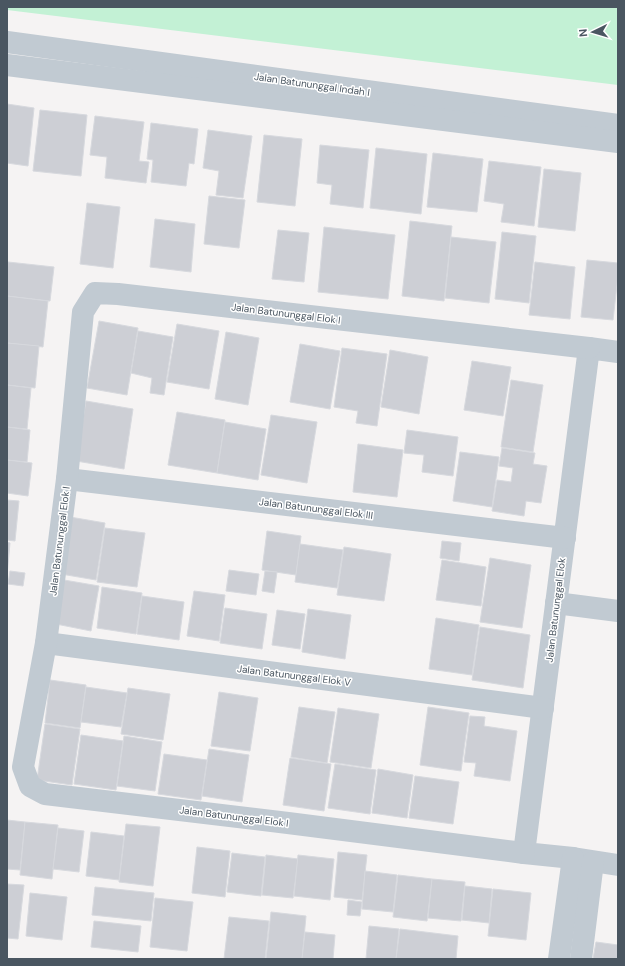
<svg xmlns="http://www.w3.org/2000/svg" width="625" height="966" font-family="'DM Sans',sans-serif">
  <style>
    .green { fill: #c3f1d5 }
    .building { fill: #cdcfd5; stroke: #d7d9de }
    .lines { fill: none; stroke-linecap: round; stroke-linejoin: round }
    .minor { stroke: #c1cad2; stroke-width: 22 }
    .labels { text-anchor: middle; stroke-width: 3; stroke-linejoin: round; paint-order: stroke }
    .street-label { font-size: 10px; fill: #4a5661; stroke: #fff }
  </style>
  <rect width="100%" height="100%" fill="#f5f3f3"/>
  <!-- green -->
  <polygon class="green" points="7,7 618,7 618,85 7,10"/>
  <!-- building -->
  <g class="building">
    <polygon points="7,104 34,108 28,166 7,163"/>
    <polygon points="40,110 87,115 81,176 33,171"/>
    <polygon points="95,116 144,122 139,161 149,162 146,183 105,178 107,157 90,155"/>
    <polygon points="151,123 198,129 194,164 189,163 186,186 151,182 153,160 147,159"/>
    <polygon points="208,130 252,136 243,198 216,195 219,171 203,168"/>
    <polygon points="264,135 302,139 295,206 257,202"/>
    <polygon points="320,145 369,150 363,208 330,204 332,185 317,183"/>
    <polygon points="376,148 427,154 421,214 370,208"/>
    <polygon points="433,153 483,159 477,212 427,207"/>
    <polygon points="489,161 541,167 534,226 501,222 504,204 484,201"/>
    <polygon points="544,169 581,173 575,231 538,227"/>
    <polygon points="209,196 245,200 239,248 204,244"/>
    <polygon points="87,203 120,207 113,268 80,264"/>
    <polygon points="155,219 195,224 191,272 150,267"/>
    <polygon points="410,221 452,226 444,301 402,296"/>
    <polygon points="324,227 395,235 388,299 318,292"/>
    <polygon points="278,230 309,233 304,282 272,279"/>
    <polygon points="502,232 536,236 529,303 495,299"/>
    <polygon points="451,237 496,242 489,303 445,298"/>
    <polygon points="587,260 618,263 618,276 613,320 581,317"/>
    <polygon points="8,262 54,267 50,301 7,296 7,274"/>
    <polygon points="535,262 575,267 570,319 529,315"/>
    <polygon points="7,296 48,301 43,347 7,343"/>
    <polygon points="99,321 138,328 127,395 87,388"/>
    <polygon points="177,324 219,331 209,389 167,382"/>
    <polygon points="138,331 173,337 164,395 150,393 152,378 131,373"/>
    <polygon points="226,332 259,338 248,405 215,399"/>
    <polygon points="7,343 39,346 35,388 7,385"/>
    <polygon points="300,344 340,351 330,409 290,402"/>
    <polygon points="342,348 387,354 377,426 356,423 358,411 334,407"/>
    <polygon points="390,350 428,357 419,414 381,407"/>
    <polygon points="472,361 511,367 503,416 464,410"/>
    <polygon points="511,380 543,385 533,452 501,447"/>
    <polygon points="7,385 31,388 27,429 7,427"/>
    <polygon points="86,401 133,409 124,469 76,461"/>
    <polygon points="177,412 225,420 217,473 168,465"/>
    <polygon points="271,415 317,422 307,483 261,475"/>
    <polygon points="225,422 266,429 258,480 217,473"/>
    <polygon points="7,427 30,430 27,462 7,460"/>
    <polygon points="407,430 458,437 453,476 422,472 424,455 404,453"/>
    <polygon points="358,444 403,450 397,497 353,492"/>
    <polygon points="502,448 535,453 533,464 547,466 541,503 526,501 524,516 492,511 497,480 511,482 513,468 499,466"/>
    <polygon points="460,452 499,457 492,507 453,501"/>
    <polygon points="7,460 32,463 28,496 7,493"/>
    <polygon points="7,500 19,501 15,541 7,540"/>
    <polygon points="70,517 105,523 96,580 61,574"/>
    <polygon points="105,528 145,533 137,587 97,582"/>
    <polygon points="267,531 301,536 296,575 262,570"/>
    <polygon points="442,541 461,543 459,561 440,558"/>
    <polygon points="7,542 10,543 7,575"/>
    <polygon points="300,544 343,550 337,588 295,582"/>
    <polygon points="344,547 391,554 384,601 337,595"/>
    <polygon points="490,558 531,565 522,628 480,622"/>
    <polygon points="442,560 486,567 481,606 436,600"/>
    <polygon points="229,570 259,574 256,595 226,591"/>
    <polygon points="10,571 25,573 23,586 8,584"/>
    <polygon points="265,571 277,572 274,593 262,591"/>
    <polygon points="64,580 99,586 91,631 56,624"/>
    <polygon points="102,587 142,593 136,634 97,628"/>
    <polygon points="194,591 225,595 219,641 187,636"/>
    <polygon points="142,596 184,602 179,640 137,634"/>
    <polygon points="225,608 267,614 262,649 220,643"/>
    <polygon points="308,609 351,615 345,659 302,652"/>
    <polygon points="277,610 305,614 300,649 272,645"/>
    <polygon points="436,618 479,625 472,675 429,669"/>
    <polygon points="480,627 530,635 523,688 472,680"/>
    <polygon points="50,680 86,685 80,728 45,723"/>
    <polygon points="86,687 127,693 121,727 81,722"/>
    <polygon points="128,688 170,694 163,740 121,734"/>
    <polygon points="219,692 258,698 250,751 211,746"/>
    <polygon points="299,707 335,712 327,763 291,757"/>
    <polygon points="428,707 469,713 461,771 420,765"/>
    <polygon points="338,708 379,714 371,768 330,762"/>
    <polygon points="470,716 485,717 484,726 517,731 510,781 474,776 476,763 464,762"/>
    <polygon points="45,724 80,729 72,785 37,780"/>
    <polygon points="81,735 123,741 116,790 74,784"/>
    <polygon points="124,736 162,742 155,791 117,786"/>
    <polygon points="209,749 249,755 242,802 202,796"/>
    <polygon points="164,754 207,760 201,800 158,794"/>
    <polygon points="290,758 331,764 324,811 283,805"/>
    <polygon points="335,764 376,770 370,814 328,808"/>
    <polygon points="378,769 413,775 407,818 372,813"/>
    <polygon points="415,776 459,782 453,824 409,818"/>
    <polygon points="7,820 25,822 20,870 7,869"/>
    <polygon points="25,822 58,825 52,879 20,875"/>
    <polygon points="126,824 160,827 153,886 119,882"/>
    <polygon points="58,828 84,831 79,872 53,869"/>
    <polygon points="91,832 124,836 119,880 86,876"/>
    <polygon points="197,847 230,851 225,897 192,893"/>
    <polygon points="338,852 367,855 362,900 334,897"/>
    <polygon points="232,853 265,857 261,896 227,892"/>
    <polygon points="266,855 298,859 293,898 262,895"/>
    <polygon points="298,855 334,859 330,900 294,896"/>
    <polygon points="365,871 397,875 393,912 362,909"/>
    <polygon points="398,875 432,879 427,921 393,917"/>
    <polygon points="432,879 465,882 461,921 428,918"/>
    <polygon points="7,884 24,885 18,939 7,938"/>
    <polygon points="465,886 492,889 489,923 462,920"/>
    <polygon points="95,887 154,893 151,921 92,915"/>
    <polygon points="493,889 531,893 526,940 488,936"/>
    <polygon points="30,893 67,897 62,940 26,936"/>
    <polygon points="155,898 193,902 187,951 150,947"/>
    <polygon points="348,900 362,902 360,916 347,915"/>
    <polygon points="271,912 306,916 302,959 266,959"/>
    <polygon points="229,917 269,921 265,959 224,959"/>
    <polygon points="94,921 141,926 138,952 91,947"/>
    <polygon points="369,926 399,929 396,959 366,959"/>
    <polygon points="400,929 458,936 456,959 396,959"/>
    <polygon points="305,932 335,935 333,959 302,959"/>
    <polygon points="596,942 618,945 618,959 593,959"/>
  </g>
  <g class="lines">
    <!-- minor -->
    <g class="minor">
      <polyline points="7,42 618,125"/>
      <polyline points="7,65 618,142"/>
      <polyline points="618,352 589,348 524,853 573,858 618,865"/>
      <polyline points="67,479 565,538"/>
      <polyline points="556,603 618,611"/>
      <polyline points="46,643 543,708"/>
      <polyline points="524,853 288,823 45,794 30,786 23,767 46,643 67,479 83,312 95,293 118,294 589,348"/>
      <polyline points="559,959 573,858"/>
      <polyline points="581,959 593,862"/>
    </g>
  </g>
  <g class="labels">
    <!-- street labels -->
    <g class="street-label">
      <text transform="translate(312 84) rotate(8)" y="4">Jalan Batununggal Indah I</text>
      <text transform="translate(286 313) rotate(7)" y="4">Jalan Batununggal Elok I</text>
      <text transform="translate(316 508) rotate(7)" y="4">Jalan Batununggal Elok III</text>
      <text transform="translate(59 541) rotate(-83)" y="4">Jalan Batununggal Elok I</text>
      <text transform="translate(555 610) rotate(-83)" y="4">Jalan Batununggal Elok</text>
      <text transform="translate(294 675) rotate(7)" y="4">Jalan Batununggal Elok V</text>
      <text transform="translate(234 816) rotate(7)" y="4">Jalan Batununggal Elok I</text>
    </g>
  </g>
  <!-- border -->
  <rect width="625" height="966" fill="none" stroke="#4a5661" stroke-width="16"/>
  <!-- north arrow -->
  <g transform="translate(593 32) rotate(265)" stroke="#ffffff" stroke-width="3" paint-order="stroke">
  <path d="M0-3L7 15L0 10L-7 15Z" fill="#4a5661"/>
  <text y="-6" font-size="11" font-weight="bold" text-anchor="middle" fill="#4a5661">N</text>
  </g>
</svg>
